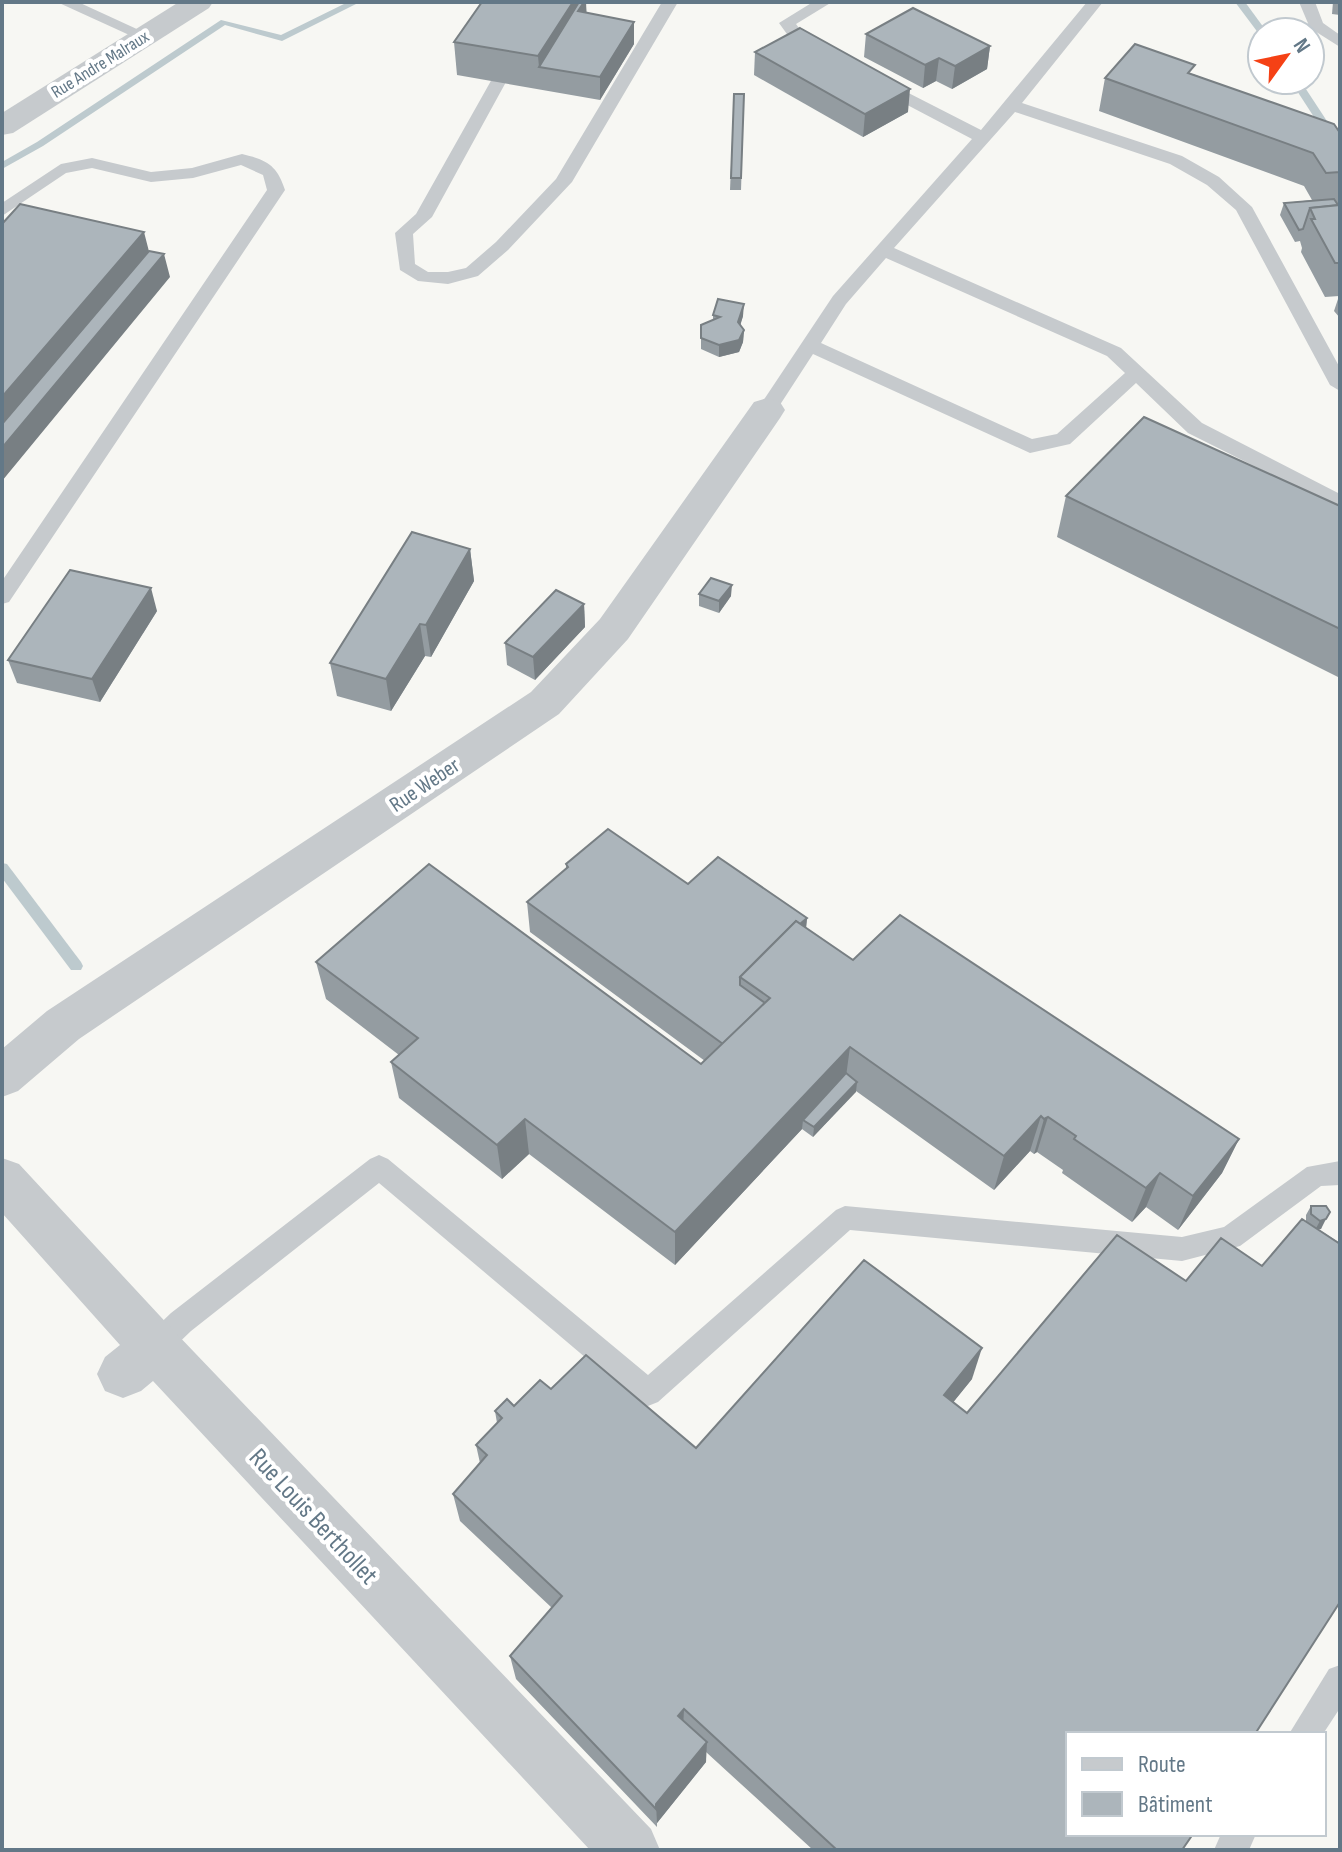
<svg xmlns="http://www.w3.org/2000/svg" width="1342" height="1852" font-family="'Sofia Sans Condensed',sans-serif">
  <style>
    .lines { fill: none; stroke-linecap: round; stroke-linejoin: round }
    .stream { fill: #bdcace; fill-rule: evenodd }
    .lane { fill: #c6cacd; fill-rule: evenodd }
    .street { fill: #c6cacd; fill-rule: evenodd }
    .wall { fill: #949ca1 }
    .shaded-wall { fill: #787f83 }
    .building { fill: #acb5bb; stroke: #787f83; stroke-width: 2 }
    .labels { text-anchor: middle; stroke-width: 8; stroke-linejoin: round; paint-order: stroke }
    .far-street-label { font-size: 18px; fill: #637887; stroke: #fff }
    .street-label { font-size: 22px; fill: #637887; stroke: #fff }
    .near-street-label { font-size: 26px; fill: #637887; stroke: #fff }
  </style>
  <rect width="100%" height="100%" fill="#f7f7f3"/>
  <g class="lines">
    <!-- stream -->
    <g class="stream">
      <polygon points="348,2 360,2 282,41 225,25 43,146 2,169 2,162 37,142 221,20 281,35"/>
      <polygon points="1235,2 1245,2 1267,32 1259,34"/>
      <polygon points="1290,80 1300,80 1340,141 1340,152 1336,151"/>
      <polygon points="2,863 7,864 81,962 83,966 81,970 71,970 2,878"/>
    </g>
    <!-- lane -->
    <g class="lane">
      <polygon points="57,2 78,2 152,36 150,39 138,39"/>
      <polygon points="662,2 678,2 572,182 508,250 478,276 448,284 418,281 400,270 395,233 416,214 492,79 498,77 506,82 432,217 413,234 415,264 428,272 448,272 466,268 496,242 556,179"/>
      <polygon points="813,2 832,2 796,24 809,42 825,52 817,57 797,48 779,23"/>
      <path d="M1087 2H1103L1022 103 1182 156 1219 177 1252 207 1340 368V391L1330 385 1236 210 1207 185 1170 164 1015 112 894 248 1121 348 1202 423 1340 494V509L1188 433 1136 383 1070 444 1030 453 813 354 774 414H760L757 410 833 296 972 139 875 88 873 85 875 82H887L981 130ZM886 258 1107 356 1125 373 1057 434 1032 439 821 343 846 304Z"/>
      <polygon points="1299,2 1315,2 1323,23 1340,35 1340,47 1310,28"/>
      <path d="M242 154C267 160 277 165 285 190L9 602 2 604V581L267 190 263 175 241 165 193 178 151 182 92 168 66 173 2 216V203L61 164 92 158 151 172 192 168Z"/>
      <polygon points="379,1155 388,1159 648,1375 836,1210 845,1206 1182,1237 1224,1227 1307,1167 1340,1161 1340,1185 1321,1186 1240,1246 1182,1261 850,1230 658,1402 648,1406 638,1402 379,1183 191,1331 165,1356 155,1360 145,1356 141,1347 145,1338 171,1313 370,1159"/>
      <polygon points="1340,1665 1340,1708 1323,1734 1289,1734 1329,1669"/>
      <polygon points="1221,1834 1256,1834 1249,1850 1214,1850"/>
    </g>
    <!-- street -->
    <g class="street">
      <polygon points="179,2 213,2 209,8 13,133 2,135 2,113"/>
      <polygon points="767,398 780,402 785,410 780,418 628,639 559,714 79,1039 18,1091 2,1097 2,1049 47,1011 531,692 600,619 754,402"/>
      <polygon points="2,1158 19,1164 173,1330 651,1829 660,1850 590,1850 153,1381 141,1391 123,1398 105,1391 97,1374 105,1357 120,1345 2,1213"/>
    </g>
  </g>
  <!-- wall -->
  <g class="wall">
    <polygon points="1333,2 1340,2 1340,15 1332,14"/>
    <polygon points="587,13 634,22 634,44 600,100 457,75 454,42"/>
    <polygon points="866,34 990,46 987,69 952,89 936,81 923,88 864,57"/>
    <polygon points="755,52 908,112 863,137 754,75"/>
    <polygon points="1193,74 1340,133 1340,204 1338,205 1340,205 1340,318 1334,311 1339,296 1325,297 1301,252 1302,248 1300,241 1295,242 1280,215 1284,203 1312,200 1304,186 1099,111 1105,78"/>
    <polygon points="734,94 744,94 741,190 730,190"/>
    <polygon points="713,315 743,316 740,325 744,330 743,342 739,352 719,357 701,349 701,325 713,320"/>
    <polygon points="1066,496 1340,506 1340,678 1057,537"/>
    <polygon points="470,549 474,581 431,657 425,656 391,711 337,696 330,663"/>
    <polygon points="699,594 731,596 719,613 699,606"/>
    <polygon points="584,604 585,627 535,680 507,665 505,643"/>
    <polygon points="157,611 100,702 17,683 8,660"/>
    <polygon points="566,864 688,884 807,918 806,928 853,960 1239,1139 1222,1173 1178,1230 1146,1207 1132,1222 1062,1173 1063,1170 1037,1152 1034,1154 1030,1151 994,1190 856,1091 813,1137 802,1129 675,1265 529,1154 502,1179 399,1098 391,1062 399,1055 326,999 316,962 701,1064 705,1061 530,932 527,902 566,869"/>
    <polygon points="1311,1206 1326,1206 1321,1229 1318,1229 1340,1243 1340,1602 1068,1734 1182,1850 813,1850 706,1752 706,1762 657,1823 657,1827 516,1679 510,1656 552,1608 460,1521 453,1494 480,1463 476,1445 497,1423 495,1411 514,1406 551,1389 696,1448 972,1379 953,1402 967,1413 1186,1281 1262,1266 1306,1221 1306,1215"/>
  </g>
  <!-- shaded-wall -->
  <g class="shaded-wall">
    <polygon points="573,2 586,2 587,21 539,67 538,56"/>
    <polygon points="634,22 634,44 600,100 600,77"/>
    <polygon points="990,46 987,69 952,89 955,66"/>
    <polygon points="939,58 936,81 923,88 925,65"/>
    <polygon points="910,89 908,112 863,137 865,114"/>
    <polygon points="144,232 153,267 164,254 170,277 2,481 2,397"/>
    <polygon points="744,304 743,316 738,333 738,322"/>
    <polygon points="744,330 743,342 739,352 719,357 719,345"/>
    <polygon points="470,549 474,581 431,657 426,625"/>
    <polygon points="732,585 731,596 719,613 719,601"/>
    <polygon points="151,588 157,611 100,702 92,679"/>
    <polygon points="584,604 585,627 535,680 533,657"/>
    <polygon points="420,624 425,656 391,711 386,679"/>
    <polygon points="807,918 804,948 745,980"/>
    <polygon points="850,1047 845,1084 803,1120 802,1129 675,1265 675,1232"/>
    <polygon points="857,1082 856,1092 813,1137 814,1127"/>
    <polygon points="1041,1116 1030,1151 994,1190 1004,1156"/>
    <polygon points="1048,1117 1037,1152 1034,1154 1044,1119"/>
    <polygon points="525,1119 529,1154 502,1179 497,1145"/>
    <polygon points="1239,1139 1222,1173 1178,1230 1193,1196"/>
    <polygon points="1160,1173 1146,1207 1132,1222 1146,1188"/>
    <polygon points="1326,1219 1321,1229 1315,1230 1320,1221"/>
    <polygon points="982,1348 972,1379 935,1425 944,1395"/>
    <polygon points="684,1709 683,1730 678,1716"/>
    <polygon points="707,1742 706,1762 657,1823 656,1804"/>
  </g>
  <!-- building -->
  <g class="building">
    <polygon points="482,2 573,2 538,56 454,42"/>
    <polygon points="579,2 584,2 578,11 634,22 600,77 539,67"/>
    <polygon points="913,8 990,46 955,66 939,58 925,65 866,34"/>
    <polygon points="800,28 910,89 865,114 755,52"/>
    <polygon points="1135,44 1195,65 1188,73 1334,124 1340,133 1340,172 1326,173 1313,153 1105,78"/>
    <polygon points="734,94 744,94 741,178 731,178"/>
    <polygon points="1334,199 1338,205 1310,208 1303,229 1299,230 1284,203"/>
    <polygon points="20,204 144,232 2,397 2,224"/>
    <polygon points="1340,205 1340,263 1335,263 1311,219 1315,219 1310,208"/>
    <polygon points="149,251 164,254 2,448 2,424"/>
    <polygon points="718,299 744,304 738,322 744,330 739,340 719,345 701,338 701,325 720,317 713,315"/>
    <polygon points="1144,417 1340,506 1340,629 1066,496"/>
    <polygon points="412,532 470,549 426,625 420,624 386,679 330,663"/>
    <polygon points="70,570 151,588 92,679 8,660"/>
    <polygon points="711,578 732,585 719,601 699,594"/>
    <polygon points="556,590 584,604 533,657 505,643"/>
    <polygon points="608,829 688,884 718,857 807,918 800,924 796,921 740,977 740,985 765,1003 723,1044 527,902 568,867 566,864"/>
    <polygon points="429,864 701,1064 770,998 740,977 796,921 853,960 900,915 1239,1139 1193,1196 1160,1173 1146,1188 1074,1139 1076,1136 1048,1117 1044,1119 1041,1116 1004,1156 850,1047 675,1232 525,1119 497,1145 391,1062 418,1038 316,962"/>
    <polygon points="846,1073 857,1082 814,1127 803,1120"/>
    <polygon points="1311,1206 1326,1206 1330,1212 1326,1219 1320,1221 1311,1214"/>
    <polygon points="1302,1219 1340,1244 1340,1602 1255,1734 1068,1734 1068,1834 1193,1834 1182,1850 837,1850 684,1709 678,1716 707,1742 656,1804 656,1809 510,1656 562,1596 453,1494 487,1455 476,1445 502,1418 495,1411 507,1399 514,1406 540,1380 551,1389 586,1355 696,1448 864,1260 982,1348 944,1395 967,1413 1117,1235 1186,1281 1221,1238 1262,1266"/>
  </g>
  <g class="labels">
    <!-- far-street labels -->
    <g class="far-street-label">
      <text transform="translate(100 64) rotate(-32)" y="6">Rue Andre Malraux</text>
    </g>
    <!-- street labels -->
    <g class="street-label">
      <text transform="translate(424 784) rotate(-34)" y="8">Rue Weber</text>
    </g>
    <!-- near-street labels -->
    <g class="near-street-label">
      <text transform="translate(314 1516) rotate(47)" y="9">Rue Louis Berthollet</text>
    </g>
  </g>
  <!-- border -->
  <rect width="1342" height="1852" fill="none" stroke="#637887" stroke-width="8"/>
  <!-- legend -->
  <rect x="1066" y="1732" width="260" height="104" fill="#ffffff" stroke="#c1c9cf" stroke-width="2"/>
  <rect x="1082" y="1758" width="40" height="12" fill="#c6cacd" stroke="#c1c9cf" stroke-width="2"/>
  <text x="1138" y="1772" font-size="24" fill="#637887">Route</text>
  <rect x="1082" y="1792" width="40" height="24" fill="#acb5bb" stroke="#c1c9cf" stroke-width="2"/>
  <text x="1138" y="1812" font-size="24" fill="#637887">Bâtiment</text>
  <!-- north arrow -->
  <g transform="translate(1286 56) rotate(57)"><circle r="38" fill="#ffffff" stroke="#c1c9cf" stroke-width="2"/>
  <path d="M0-6L14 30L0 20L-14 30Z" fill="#f54115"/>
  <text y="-12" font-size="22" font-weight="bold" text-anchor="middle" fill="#637887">N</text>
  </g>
</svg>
